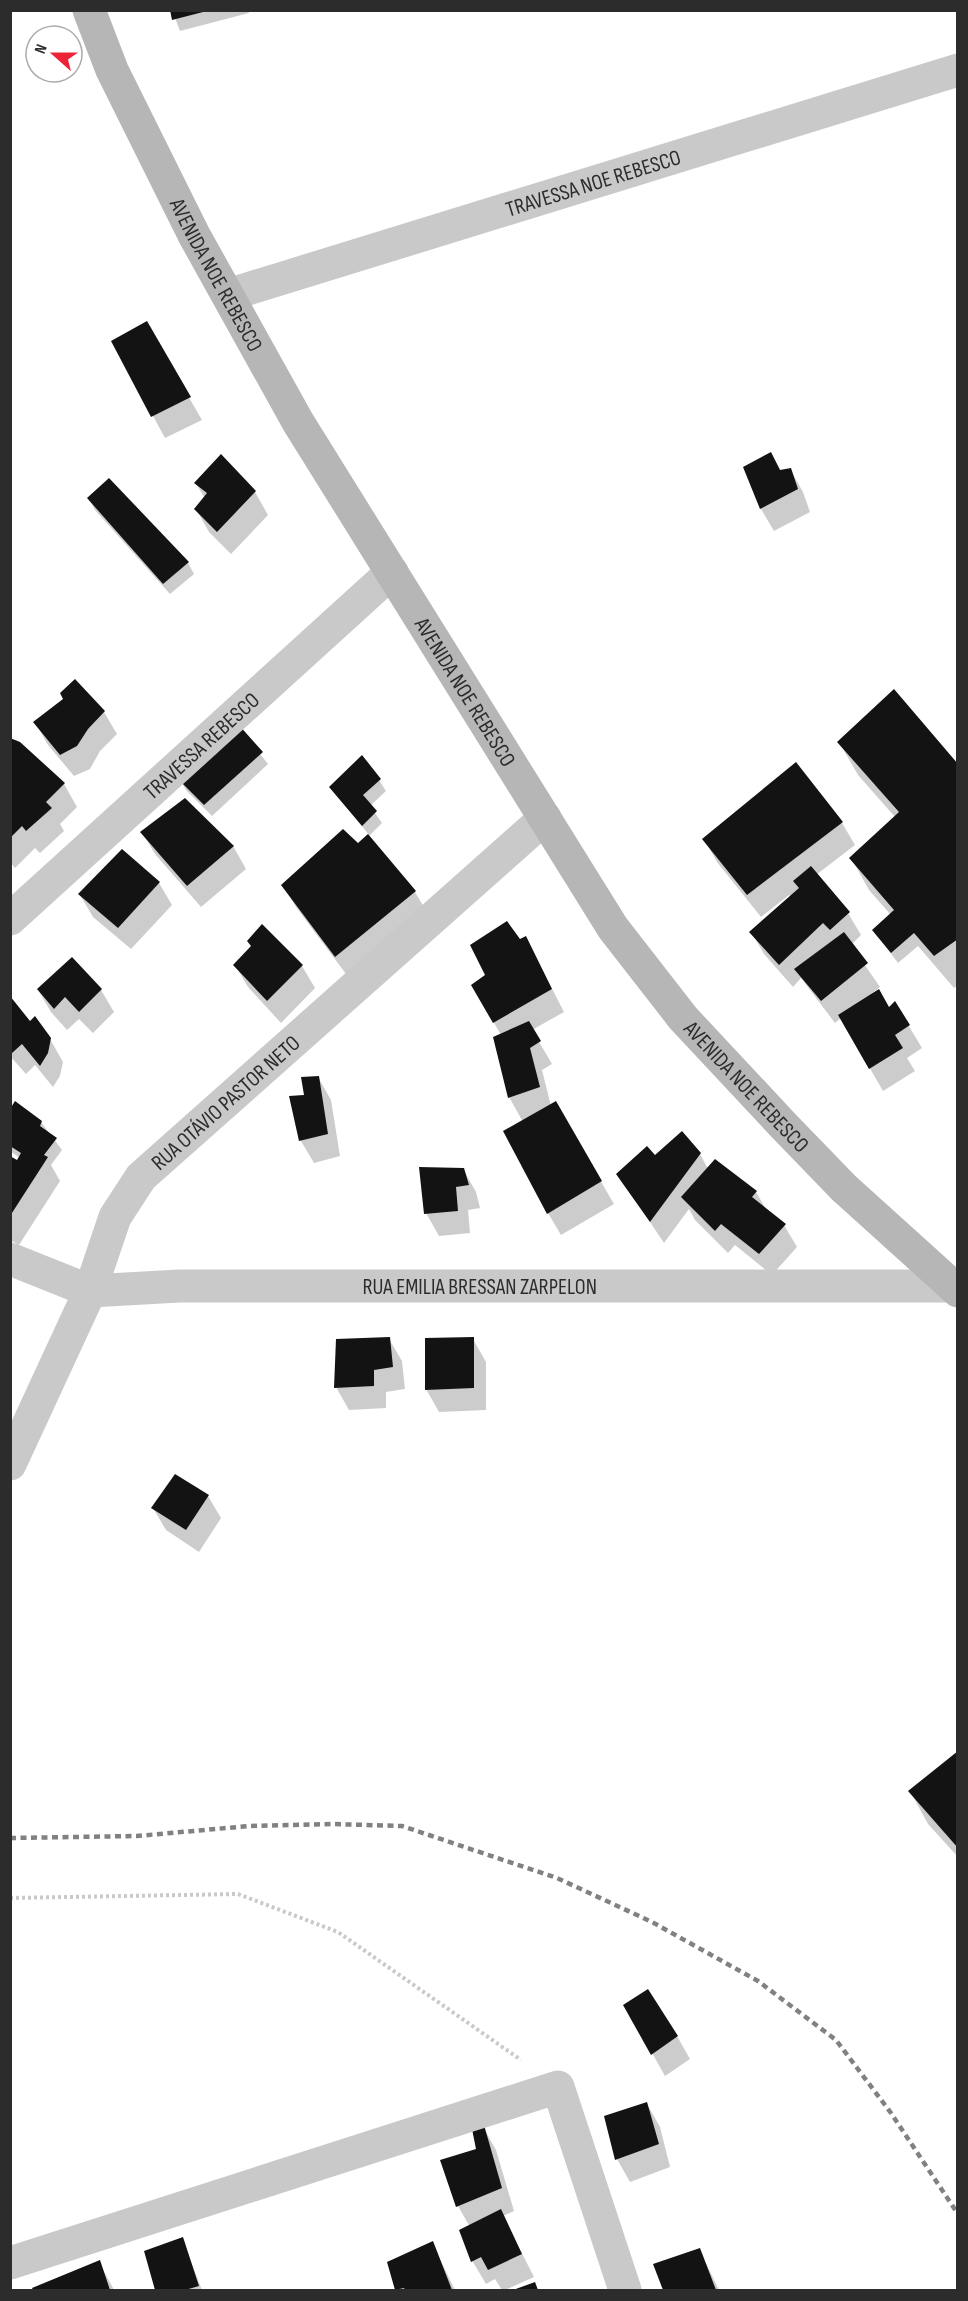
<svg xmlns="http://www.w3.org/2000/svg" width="968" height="2301" font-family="'Sofia Sans Condensed',sans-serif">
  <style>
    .shadow { fill: #0003 }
    .building { fill: #131313 }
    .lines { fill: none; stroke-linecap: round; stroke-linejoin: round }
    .path { stroke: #c9c9c9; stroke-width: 4; stroke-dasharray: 3 3; stroke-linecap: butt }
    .minor { stroke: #c9c9c9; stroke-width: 33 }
    .secondary { stroke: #b6b6b6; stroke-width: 33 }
    .rail { stroke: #818181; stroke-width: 4.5; stroke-dasharray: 6 4.5; stroke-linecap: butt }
    .labels { text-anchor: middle; stroke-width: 6; stroke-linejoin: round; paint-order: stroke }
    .street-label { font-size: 22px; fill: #2c2c2c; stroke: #fff }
  </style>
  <rect width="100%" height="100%" fill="#fff"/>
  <!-- shadow -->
  <g class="shadow">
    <polygon points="172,10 248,10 249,13 180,31"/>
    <polygon points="146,323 202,420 165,438 153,416"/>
    <polygon points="771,454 781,471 790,469 803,492 810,512 774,531 761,509 745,468"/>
    <polygon points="221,457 255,492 268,515 231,554 209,532 196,509 205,498 196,484"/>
    <polygon points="89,499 188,563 194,574 170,594 95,510"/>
    <polygon points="104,712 117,734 100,751 90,769 74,776 48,745 35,722"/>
    <polygon points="238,726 268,764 212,816 186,790 180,779"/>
    <polygon points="10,740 20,743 64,784 77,807 60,824 64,831 40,853 35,848 15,868 10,862"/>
    <polygon points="839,742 958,767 958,985 954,988 918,946 898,963 874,931 891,915 869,890 851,858 895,817 858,775"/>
    <polygon points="379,780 386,791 370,806 382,823 368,837 415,892 428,914 349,978 296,907 283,885 358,845 369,835 331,787"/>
    <polygon points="842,823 855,845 816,875 848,913 861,935 851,945 880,987 871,994 889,1009 895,1003 922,1048 907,1058 915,1071 883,1091 841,1018 835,1023 801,978 793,987 764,954 751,932 791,897 789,895 761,917 717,862 704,839"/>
    <polygon points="142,832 233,846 246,869 201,907 155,854"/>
    <polygon points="159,883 172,905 131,949 93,917 80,895"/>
    <polygon points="526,938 564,1012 532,1030 552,1064 542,1070 551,1106 555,1103 614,1204 561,1235 548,1213 523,1122 509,1097 501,1035 473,986"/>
    <polygon points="252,947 302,966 315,988 281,1023 248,987 235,965"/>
    <polygon points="38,990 101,990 114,1012 93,1033 79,1019 67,1030 51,1012"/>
    <polygon points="10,998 30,1023 50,1039 63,1062 60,1076 53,1087 35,1065 26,1074 10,1056"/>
    <polygon points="318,1077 331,1100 340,1156 314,1163 301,1141 291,1097 306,1096"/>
    <polygon points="10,1112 41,1122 62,1150 51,1165 60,1181 19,1245 10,1240 10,1158 17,1162 20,1158 10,1151"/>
    <polygon points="700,1154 708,1169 756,1192 767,1211 784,1225 797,1247 772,1275 735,1245 728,1253 695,1220 689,1209 664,1243 618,1174 655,1158"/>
    <polygon points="463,1169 476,1192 480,1208 468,1210 470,1233 439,1236 426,1213"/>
    <polygon points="389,1339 402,1361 405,1389 386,1392 386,1408 349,1410 336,1387"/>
    <polygon points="473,1339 486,1362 486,1410 439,1412 426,1389"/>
    <polygon points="208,1496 221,1518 199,1552 166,1530 153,1508"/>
    <polygon points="958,1753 958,1857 928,1824 910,1791"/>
    <polygon points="625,2005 677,2036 690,2059 665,2076"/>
    <polygon points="647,2104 660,2127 670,2167 630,2182 617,2159"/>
    <polygon points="483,2127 496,2150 514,2211 503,2216 534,2277 505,2290 502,2290 495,2279 486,2284 473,2262 461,2231 470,2227 458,2206"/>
    <polygon points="182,2239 202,2290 156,2290 146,2252"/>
    <polygon points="432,2243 455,2290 397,2290 389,2263"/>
    <polygon points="699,2249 719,2290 664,2290 655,2265"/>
    <polygon points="99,2262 114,2290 34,2290 34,2288"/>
  </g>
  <!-- building -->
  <g class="building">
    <polygon points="170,10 207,10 207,11 172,20"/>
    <polygon points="147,321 191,397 151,417 111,341"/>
    <polygon points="771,452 780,470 791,468 798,489 760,509 743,467"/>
    <polygon points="221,454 256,491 217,532 194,509 207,493 194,483"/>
    <polygon points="109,478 189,562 163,584 87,498"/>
    <polygon points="75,679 105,711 88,729 77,746 60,755 33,722 63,699 60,693"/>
    <polygon points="894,689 958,764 958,939 934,956 914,933 891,953 872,930 894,910 849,858 899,812 837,742"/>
    <polygon points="238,724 263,752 204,805 178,779"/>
    <polygon points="10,738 20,742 65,783 46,802 52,808 26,831 22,826 10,838"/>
    <polygon points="362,755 381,779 363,795 377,811 362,826 329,787"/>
    <polygon points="796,762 843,822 747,895 702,839"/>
    <polygon points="185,798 234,846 187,886 140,832"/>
    <polygon points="343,829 358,843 368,834 416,891 335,957 281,885"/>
    <polygon points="122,849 160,882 118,928 78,894"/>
    <polygon points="811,866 850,912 830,930 823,923 779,965 749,932 799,888 793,881"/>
    <polygon points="507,921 520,939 526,936 552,989 493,1023 471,985 485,975 470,945"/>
    <polygon points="262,924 303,965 267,1001 233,965 251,946 247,941"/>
    <polygon points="844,932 868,963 821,1001 794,969"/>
    <polygon points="72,957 102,989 79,1012 65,997 54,1009 37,989"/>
    <polygon points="879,989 889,1007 895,1001 910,1025 895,1035 903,1048 869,1069 838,1015"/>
    <polygon points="10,996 30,1021 35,1016 51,1038 48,1053 40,1066 22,1044 12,1053 10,1051"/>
    <polygon points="529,1021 541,1041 530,1048 540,1087 508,1098 493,1037"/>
    <polygon points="319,1076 328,1134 299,1141 289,1096 304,1095 301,1077"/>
    <polygon points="15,1101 42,1121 40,1126 57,1138 44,1155 48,1157 10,1216 10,1156 17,1160 21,1153 10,1146 10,1109"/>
    <polygon points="556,1101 602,1181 547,1214 503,1131"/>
    <polygon points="682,1131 701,1153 650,1222 616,1174 647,1146 655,1155"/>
    <polygon points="715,1159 757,1191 752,1197 786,1224 759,1254 721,1224 715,1231 681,1197"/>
    <polygon points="419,1167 464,1168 469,1185 456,1187 458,1211 424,1214"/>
    <polygon points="390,1337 393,1367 374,1370 374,1386 334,1388 336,1339"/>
    <polygon points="474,1337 474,1388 425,1390 425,1338"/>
    <polygon points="175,1474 209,1495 186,1530 151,1508"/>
    <polygon points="958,1751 958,1848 908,1791"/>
    <polygon points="648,1989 678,2036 651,2055 623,2005"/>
    <polygon points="647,2102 659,2144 615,2160 604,2116"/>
    <polygon points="484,2125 502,2188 456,2207 440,2160 476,2149 472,2129"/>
    <polygon points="501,2209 522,2254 488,2270 481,2257 471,2262 459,2230"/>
    <polygon points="183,2237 199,2286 185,2290 155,2290 144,2251"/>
    <polygon points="433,2241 452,2290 405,2290 404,2288 395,2290 387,2262"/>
    <polygon points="700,2248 716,2290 663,2290 653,2264"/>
    <polygon points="100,2260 110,2290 33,2290 32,2288"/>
    <polygon points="535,2282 538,2290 513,2290"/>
  </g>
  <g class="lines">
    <!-- path -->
    <polyline class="path" points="10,1898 238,1894 338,1932 521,2060"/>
    <!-- minor -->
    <g class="minor">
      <path id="s1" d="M228 295 958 70"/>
      <path id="s2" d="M10 919 392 572"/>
      <path id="s3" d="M10 1259 90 1291 179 1286H953"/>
      <path id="s4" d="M10 1464 90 1291 115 1217 141 1177 545 818"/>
      <polyline points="10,2263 558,2087 625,2290"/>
    </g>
    <!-- secondary -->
    <path class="secondary" id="s5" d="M89 10 112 70 194 235 298 422 613 928 683 1018 783 1125 844 1188 958 1291"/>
    <!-- rail -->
    <polyline class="rail" points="10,1838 137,1836 249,1826 331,1824 402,1826 557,1878 652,1922 758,1981 836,2040 891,2113 958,2214"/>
  </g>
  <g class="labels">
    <!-- street labels -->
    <g class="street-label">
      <text dy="8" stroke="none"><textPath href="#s1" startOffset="382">TRAVESSA NOE REBESCO</textPath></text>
      <text dy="8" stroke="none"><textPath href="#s5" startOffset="294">AVENIDA NOE REBESCO</textPath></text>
      <text dy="8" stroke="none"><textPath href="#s5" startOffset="780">AVENIDA NOE REBESCO</textPath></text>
      <text dy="8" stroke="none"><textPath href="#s2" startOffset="258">TRAVESSA REBESCO</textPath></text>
      <text dy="8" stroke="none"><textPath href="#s5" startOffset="1266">AVENIDA NOE REBESCO</textPath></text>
      <text dy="8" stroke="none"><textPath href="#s4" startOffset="429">RUA OTÁVIO PASTOR NETO</textPath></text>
      <text dy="8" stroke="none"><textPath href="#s3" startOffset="476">RUA EMILIA BRESSAN ZARPELON</textPath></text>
    </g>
  </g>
  <!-- border -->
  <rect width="968" height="2301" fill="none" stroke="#2c2c2c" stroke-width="24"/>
  <!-- north arrow -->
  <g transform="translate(54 54) rotate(291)"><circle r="28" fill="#ffffff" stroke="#ababab" stroke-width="1.5"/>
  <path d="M0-4.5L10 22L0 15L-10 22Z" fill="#ed2437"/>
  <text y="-9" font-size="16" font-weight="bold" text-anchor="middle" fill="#2c2c2c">N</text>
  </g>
</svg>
